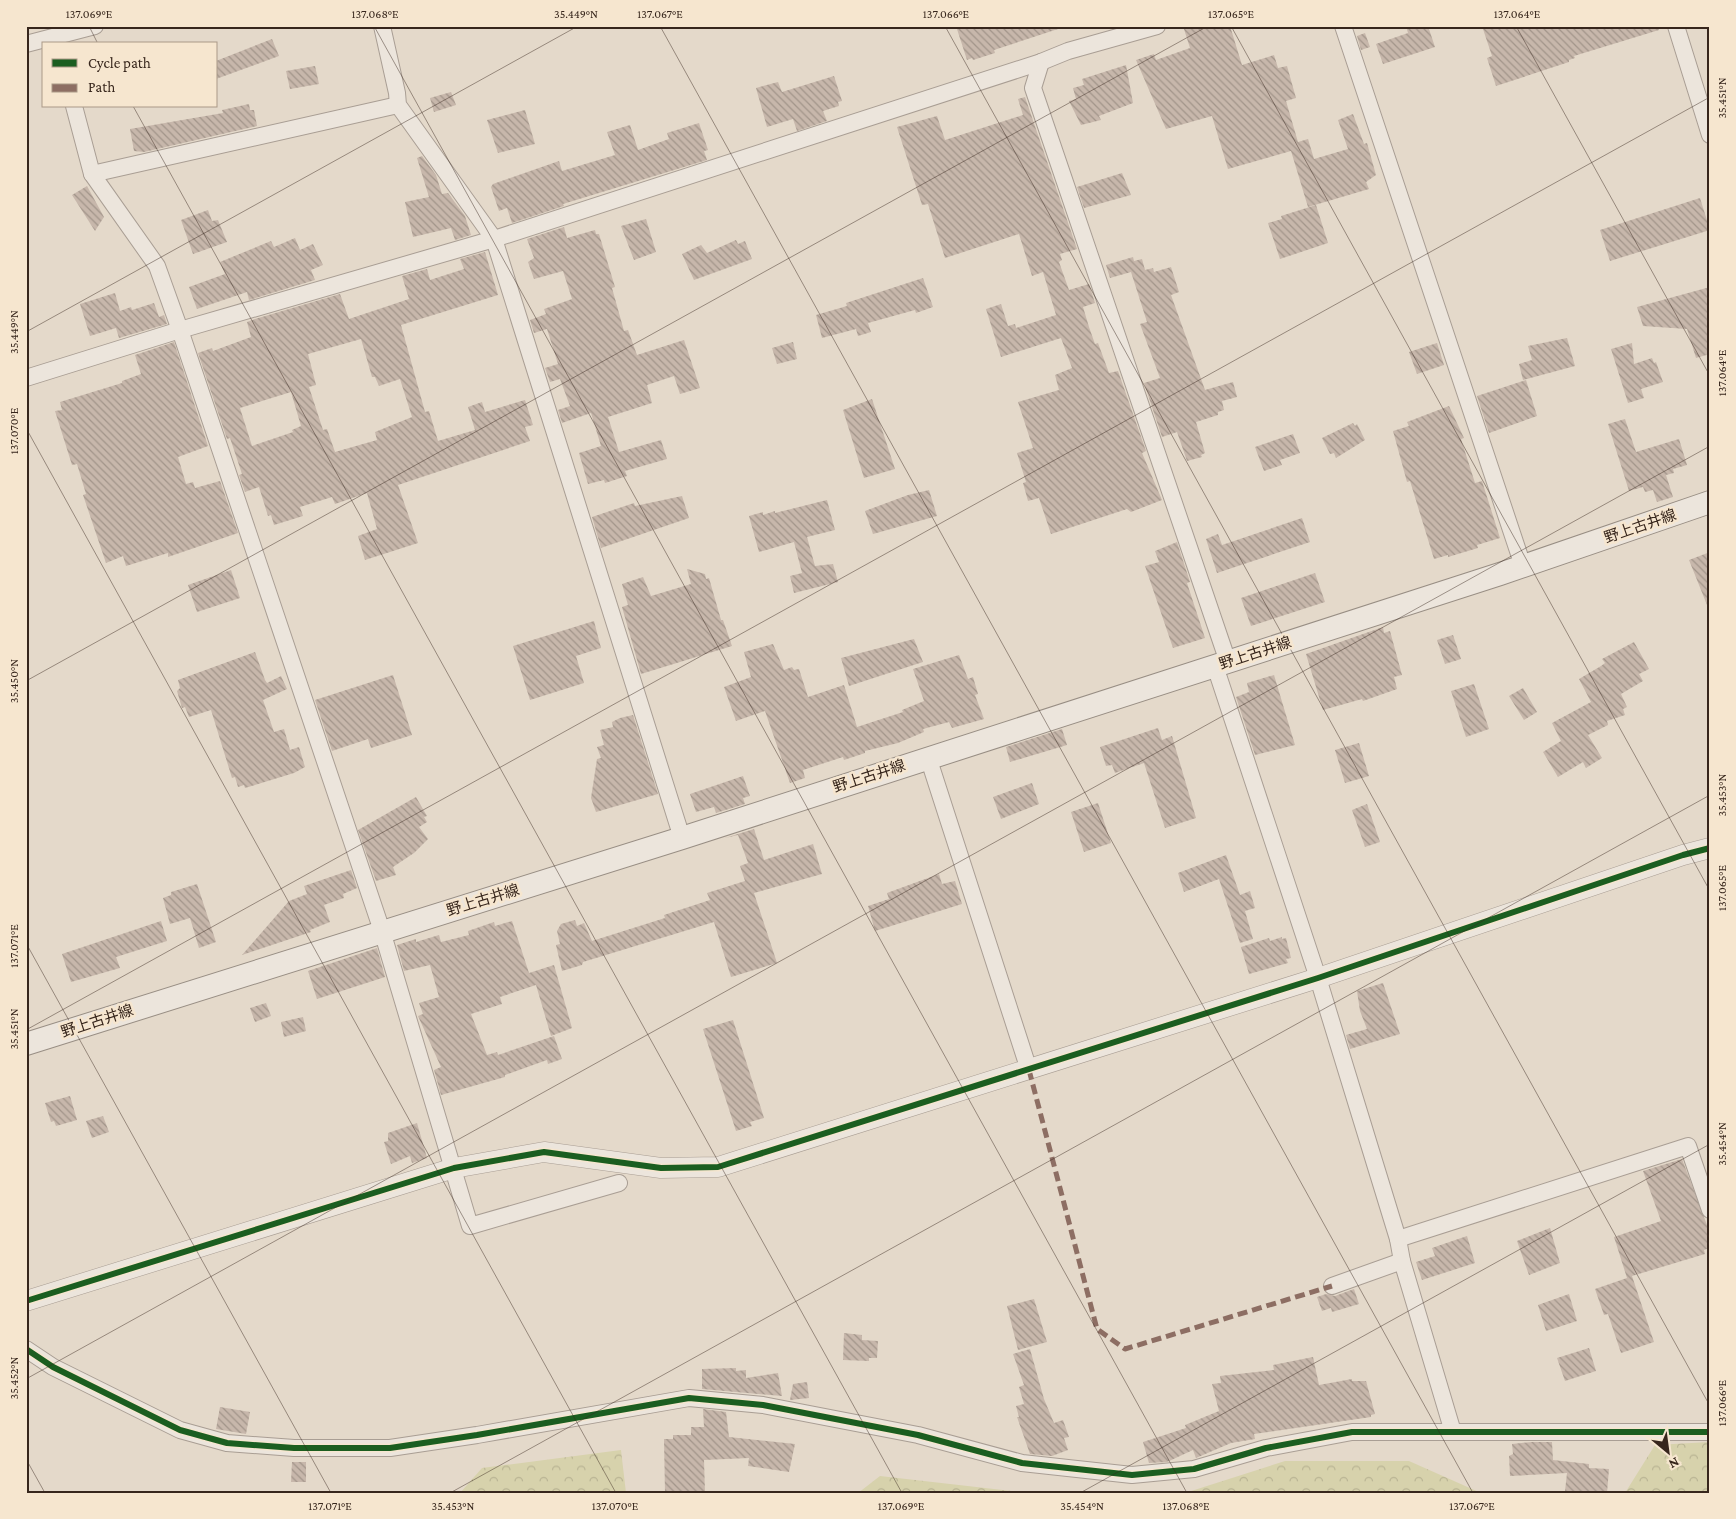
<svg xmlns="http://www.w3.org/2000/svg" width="1736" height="1519" font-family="'Crimson Pro','Noto Sans JP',serif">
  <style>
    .forest { fill: url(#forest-crowns) }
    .building { fill: url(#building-back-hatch); fill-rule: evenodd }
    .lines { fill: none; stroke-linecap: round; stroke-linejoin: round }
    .minor-casing { stroke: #a99e94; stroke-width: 18 }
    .tertiary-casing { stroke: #a99e94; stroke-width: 21 }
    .secondary-casing { stroke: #988e84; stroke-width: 24 }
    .minor { stroke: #ece5dc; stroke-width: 16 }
    .tertiary { stroke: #ece5dc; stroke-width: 20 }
    .secondary { stroke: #ece5dc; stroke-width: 22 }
    .quiet { stroke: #8d6e63; stroke-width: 5; stroke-dasharray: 10 5; stroke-linecap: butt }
    .cycleway-casing { stroke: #f6e6cf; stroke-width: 9 }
    .cycleway { stroke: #1b5e20; stroke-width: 6 }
    .ticks { fill: none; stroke: #37261c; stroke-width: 1; stroke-opacity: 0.45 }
    .labels { text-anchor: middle; stroke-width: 5; stroke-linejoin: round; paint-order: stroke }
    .street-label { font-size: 15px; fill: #37261c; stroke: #f6e6cf }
    .neatline { fill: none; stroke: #37261c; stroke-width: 2 }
    .ticks-label { font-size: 12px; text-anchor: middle; fill: #37261c }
  </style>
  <defs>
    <pattern id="forest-crowns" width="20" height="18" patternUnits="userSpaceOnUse" patternTransform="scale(1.25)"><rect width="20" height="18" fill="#d7d2ac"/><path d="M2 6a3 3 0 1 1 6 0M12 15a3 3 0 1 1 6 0" fill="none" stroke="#b9b493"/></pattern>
    <pattern id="building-back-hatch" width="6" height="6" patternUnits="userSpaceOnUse" patternTransform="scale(1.25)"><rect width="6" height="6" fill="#c7b7ab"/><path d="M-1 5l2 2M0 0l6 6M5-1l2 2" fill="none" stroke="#a2958a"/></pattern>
  </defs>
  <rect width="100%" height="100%" fill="#e4d9ca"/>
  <!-- forest -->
  <g class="forest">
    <polygon points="1710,1442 1710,1493 1625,1493 1655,1445"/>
    <polygon points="621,1450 626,1493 460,1493 482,1468"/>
    <polygon points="1285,1461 1409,1461 1481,1493 1185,1493"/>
    <polygon points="880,1476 1030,1493 858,1493"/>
  </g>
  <!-- building -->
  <g class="building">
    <polygon points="956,26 1058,26 1058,29 994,50 995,53 973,60 972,58 967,60"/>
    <polygon points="1183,26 1230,26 1242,65 1274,55 1278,68 1287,66 1296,98 1286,101 1298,142 1308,139 1314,159 1348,149 1338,120 1353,114 1364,144 1367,143 1376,175 1366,182 1369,189 1308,207 1291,151 1228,169 1212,116 1166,129 1136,60 1154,54 1156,60 1190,48"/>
    <polygon points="1406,26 1428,26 1435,47 1383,64 1376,44 1408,33"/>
    <polygon points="1482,26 1659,26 1659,30 1574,56 1575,58 1569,60 1569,62 1496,86 1487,58 1492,56"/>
    <polygon points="1365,33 1370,47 1361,50 1357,36"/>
    <polygon points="272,39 279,56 216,79 216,61"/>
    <polygon points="1126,65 1133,103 1099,116 1101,120 1081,125 1069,101 1076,99 1073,88 1084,85 1082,79"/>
    <polygon points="315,66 319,84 290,89 286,71"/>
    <polygon points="834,76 842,101 838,102 839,106 823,111 827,121 797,131 793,119 767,127 756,88 778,82 782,92"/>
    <polygon points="451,92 456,105 434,112 430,98"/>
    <polygon points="1025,97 1077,249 1060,254 1062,260 1059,262 1069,290 1089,284 1095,303 1083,307 1089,327 1095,344 1098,343 1109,373 1118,371 1146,451 1142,453 1162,500 1131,512 1127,509 1051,534 1039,498 1028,501 1023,483 1026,482 1017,453 1033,448 1018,402 1059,390 1055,375 1072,368 1061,338 1001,357 986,309 1001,304 1008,326 1015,324 1016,328 1056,315 1043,272 1032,276 1019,234 945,258 928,204 922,205 897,127 937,116 945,140 1023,115 1018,99"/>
    <polygon points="249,104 250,110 254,110 257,126 144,152 134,151 130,129 223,113 222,110"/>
    <polygon points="525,110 535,144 498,153 487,120"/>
    <polygon points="699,123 708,150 704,151 707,160 563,204 564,206 512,223 507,208 499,211 491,187 493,184 559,161 562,171 615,155 607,132 630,125 638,150 669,139 667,133"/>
    <polygon points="422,156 436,175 442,194 448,193 465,216 471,235 455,240 451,228 413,237 405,202 429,197 417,158"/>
    <polygon points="1122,173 1131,195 1084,208 1077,187"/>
    <polygon points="87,186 104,217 95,231 72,195"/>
    <polygon points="1700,198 1710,230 1610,261 1600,230"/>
    <polygon points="1316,205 1328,243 1280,259 1268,223 1282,219 1281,216"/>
    <polygon points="208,210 212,221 218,220 227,242 193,254 181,220"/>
    <polygon points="646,219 656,252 634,260 621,226"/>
    <polygon points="564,227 567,238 595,230 596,234 599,234 615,287 612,288 624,331 628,330 637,355 684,340 700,388 680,394 674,376 647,385 652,403 608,417 619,452 661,440 667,459 625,471 627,476 605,483 604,480 588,484 579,453 601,446 591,413 562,423 558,410 570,406 560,379 550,382 545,368 558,364 547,329 534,333 530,320 546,314 544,309 572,299 563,271 534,279 528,262 534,258 527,239"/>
    <polygon points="295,238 300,250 313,244 323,265 311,270 315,280 249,300 247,292 197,309 189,287 225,274 220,262 271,241 274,247"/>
    <polygon points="736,240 738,244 745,241 752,259 694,280 682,254 701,245 707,253"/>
    <path d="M485 252 498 295 401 325 425 412 429 411 438 441 475 430 468 407 482 402 485 412 525 400 533 425 525 427 530 441 398 485 418 543 365 560 358 536 377 529 367 493 335 504 332 497 300 507 303 516 274 525 271 515 268 516 259 487 245 492 239 475 242 474 230 438 227 439 198 353 212 348 213 351 251 337 247 322 255 319 340 294 349 319 409 299 402 276 427 269 430 280 464 269 460 259ZM361 339 372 377H375L379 386 400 379 412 417 375 432 377 440 335 452 327 429 323 430 309 387 316 385 308 354ZM291 392 301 426 292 430 293 432 252 446 240 408Z"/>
    <polygon points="1133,257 1134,261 1142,259 1145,270 1153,268 1154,272 1171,267 1179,292 1171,295 1205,390 1233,382 1237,397 1222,401 1224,410 1218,412 1218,415 1196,422 1205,453 1201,455 1202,457 1187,461 1177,432 1162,437 1144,383 1160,378 1140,324 1147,322 1131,272 1110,278 1106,265"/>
    <polygon points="923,278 933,307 916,313 915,310 868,323 871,332 858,336 856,329 822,338 816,315 847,306 846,303"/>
    <polygon points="1710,287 1710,354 1696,358 1687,329 1643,326 1637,307"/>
    <polygon points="115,293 120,311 131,307 132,310 154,303 159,317 164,315 167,324 119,338 116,328 90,336 80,304"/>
    <polygon points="1567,338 1575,366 1523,380 1519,364 1532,360 1528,346"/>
    <polygon points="174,342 208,446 178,457 186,484 193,482 195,488 220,481 238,533 168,557 168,553 126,566 123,556 106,563 83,495 86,494 77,464 72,465 55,411 62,410 60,402 122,383 122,381 141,374 135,355"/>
    <polygon points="793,342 797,359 777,364 772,348"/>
    <polygon points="1437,343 1444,365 1417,374 1409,352"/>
    <polygon points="1632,343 1634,364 1652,358 1654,363 1656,362 1663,382 1641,389 1644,398 1628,403 1611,349"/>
    <polygon points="1526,380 1537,416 1489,433 1477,396"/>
    <polygon points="872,399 895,469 864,478 843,410"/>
    <polygon points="1449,406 1464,438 1461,439 1475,483 1482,481 1500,538 1477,545 1478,548 1448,557 1448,555 1434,559 1410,481 1407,482 1393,431 1409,426 1407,422"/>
    <polygon points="1625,419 1636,452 1679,439 1687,465 1673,469 1674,473 1666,475 1673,497 1657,502 1653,490 1645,492 1643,487 1629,491 1608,424"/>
    <polygon points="1353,423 1355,426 1357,424 1365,440 1336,458 1334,453 1330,454 1322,438"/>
    <polygon points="1293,434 1300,453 1280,460 1282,465 1264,471 1255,447"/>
    <polygon points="929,490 937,516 873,534 865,511 908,495"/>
    <polygon points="682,496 689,518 601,548 592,517 634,503 635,506"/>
    <polygon points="827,500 835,530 807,537 815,566 833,564 838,582 794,593 790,576 802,573 794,542 759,552 749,516 763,512 763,515 775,511 775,513"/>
    <polygon points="1302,518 1310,542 1217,573 1206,539 1218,534 1222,545"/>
    <polygon points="1177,542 1190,582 1187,583 1205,638 1173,648 1145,566 1159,562 1155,551"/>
    <polygon points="1710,552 1710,609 1709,610 1689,560"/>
    <polygon points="687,569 705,574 706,579 709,578 721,620 723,620 732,646 641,674 622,607 628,605 622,584 643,577 651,596 691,584"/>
    <polygon points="231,570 240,598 197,612 188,585"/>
    <polygon points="1315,573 1325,602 1251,626 1241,598"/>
    <polygon points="594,621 601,648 576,656 584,683 530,700 513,646"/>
    <polygon points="1383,627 1384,633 1390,631 1402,675 1394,677 1397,689 1363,701 1362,699 1323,710 1306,654"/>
    <polygon points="1453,635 1461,659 1445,664 1437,640"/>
    <polygon points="914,639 923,662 849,686 841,658"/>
    <polygon points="1634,642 1649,669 1639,674 1643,681 1621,694 1627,707 1623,709 1625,715 1607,721 1608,725 1588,735 1602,758 1586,768 1583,762 1558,777 1543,752 1561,741 1552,723 1591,702 1579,679 1601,666 1605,663 1602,659"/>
    <polygon points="773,644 784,670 792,667 794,670 799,669 808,697 844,685 857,727 903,712 902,710 924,701 913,669 959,655 968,679 973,677 978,694 975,695 984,719 952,728 949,722 923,729 924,732 898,743 865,751 865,753 844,760 843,757 803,770 805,778 790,783 765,711 736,721 724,687 751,677 744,652"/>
    <polygon points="255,652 265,680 267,683 281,676 287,689 263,700 274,732 284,729 290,750 299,747 305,767 294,773 245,788 244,785 238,787 235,777 232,778 211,710 189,717 185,707 182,708 177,691 180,688 178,680"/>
    <polygon points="393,675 412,735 371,748 368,739 332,751 315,700"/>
    <polygon points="1274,675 1295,745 1255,755 1236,697 1249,692 1247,683"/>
    <polygon points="1474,684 1489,729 1466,737 1451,691"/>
    <polygon points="1523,688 1537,712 1524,720 1509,696"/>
    <polygon points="633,715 658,794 596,812 591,798 597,759 601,758 597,747 604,745 600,730 613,727 612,722 620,718"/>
    <polygon points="1158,728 1162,740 1172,736 1196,818 1165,828 1144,763 1115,773 1112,765 1106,766 1100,747"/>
    <polygon points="1062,729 1067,745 1010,762 1006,747"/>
    <polygon points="1359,743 1369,776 1345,783 1335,750"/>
    <polygon points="743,776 750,796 743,798 745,804 716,813 714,807 696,812 690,794"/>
    <polygon points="1032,783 1039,804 1001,819 993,797"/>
    <polygon points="416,797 427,816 424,817 427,822 419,827 428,839 414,853 393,867 396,875 376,881 358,830"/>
    <polygon points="1098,803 1111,843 1084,852 1071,812"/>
    <polygon points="1367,804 1380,842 1365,847 1352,810"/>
    <polygon points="754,829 764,860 813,844 822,874 754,893 777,963 731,977 714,922 583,962 582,965 562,971 556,945 560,944 557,931 561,924 575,920 577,926 584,923 592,941 665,918 664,915 710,900 707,893 745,881 740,866 748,863 738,835 725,838"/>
    <polygon points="1226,855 1240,895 1250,891 1255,908 1245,911 1253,939 1240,943 1219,879 1184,892 1178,873"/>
    <polygon points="351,870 357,888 343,894 344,898 324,905 330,922 310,930 311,932 242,955 289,901 307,894 304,886"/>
    <polygon points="939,874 942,884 955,881 962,904 875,931 868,906 889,899 887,893"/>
    <polygon points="197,884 216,942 199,948 190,918 170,924 163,898 171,895 171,892"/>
    <polygon points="161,921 167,941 116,957 120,968 71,982 62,954"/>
    <polygon points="512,921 529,973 554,965 572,1028 551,1036 536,985 500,997 502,1004 471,1014 487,1055 497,1052 498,1055 554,1036 562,1059 548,1064 547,1060 505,1075 505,1077 441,1095 434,1070 441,1067 418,1016 423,1014 419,1003 439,997 430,965 404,971 397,945 416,939 416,942 439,935 441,942 469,935 468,931 494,922 495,926"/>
    <polygon points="1282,937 1282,939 1286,938 1291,958 1286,959 1288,963 1249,974 1241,947 1269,938 1270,941"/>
    <polygon points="377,948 385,977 317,999 308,971"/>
    <polygon points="1383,983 1400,1034 1350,1049 1346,1035 1367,1029 1360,1011 1357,991"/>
    <polygon points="266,1003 271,1016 255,1022 250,1008"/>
    <polygon points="303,1017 306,1031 284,1037 281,1022"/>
    <polygon points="733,1020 764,1118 750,1122 752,1126 736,1131 703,1029"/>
    <polygon points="70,1096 77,1120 56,1126 54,1121 51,1122 45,1103"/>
    <polygon points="103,1116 109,1132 92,1138 86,1121"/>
    <polygon points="417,1123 427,1158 412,1163 410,1156 391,1164 384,1142 388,1141 388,1133"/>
    <polygon points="1682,1159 1710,1233 1710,1248 1704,1250 1705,1254 1632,1276 1654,1342 1621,1353 1608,1314 1604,1315 1595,1289 1627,1278 1614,1237 1661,1221 1643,1171"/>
    <polygon points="1550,1228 1560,1263 1529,1275 1517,1241"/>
    <polygon points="1467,1236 1475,1263 1422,1280 1416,1262 1435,1256 1432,1248"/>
    <polygon points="1354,1289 1359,1304 1332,1312 1331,1308 1322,1311 1317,1297 1326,1294 1335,1296"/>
    <polygon points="1569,1294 1577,1321 1546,1331 1538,1305"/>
    <polygon points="1034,1299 1047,1342 1018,1350 1007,1306"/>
    <polygon points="844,1333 862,1335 862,1340 878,1341 877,1358 869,1358 869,1361 843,1360"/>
    <polygon points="1589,1348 1596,1371 1565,1381 1557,1358"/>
    <polygon points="1030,1349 1044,1399 1054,1423 1063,1420 1069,1437 1064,1438 1068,1450 1052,1456 1030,1454 1017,1417 1019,1417 1016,1406 1024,1404 1019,1387 1024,1385 1013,1354"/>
    <polygon points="1313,1357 1319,1385 1352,1379 1352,1381 1366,1381 1375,1414 1371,1415 1371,1417 1254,1434 1255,1439 1231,1443 1196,1458 1193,1450 1167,1462 1149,1463 1143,1442 1186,1428 1185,1425 1219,1411 1212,1384 1221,1383 1220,1376 1274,1370 1273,1365"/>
    <polygon points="736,1368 736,1371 746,1370 746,1378 778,1373 782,1396 702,1389 702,1369"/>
    <polygon points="807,1382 809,1398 790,1400 793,1384"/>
    <polygon points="220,1407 250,1412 246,1434 216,1429"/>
    <polygon points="703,1409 726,1412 729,1437 795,1444 789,1472 748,1466 749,1458 704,1460 705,1493 665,1493 664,1439 673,1439 673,1435 691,1435 691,1427 704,1427"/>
    <polygon points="1532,1442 1552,1442 1553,1460 1589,1464 1589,1468 1609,1469 1607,1493 1565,1491 1567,1473 1510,1476 1509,1456 1513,1454 1512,1444"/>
    <polygon points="292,1462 306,1462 306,1482 291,1482"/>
  </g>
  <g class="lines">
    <!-- minor casing -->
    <g class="minor-casing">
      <g id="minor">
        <polyline points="382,26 397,93 398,105 494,239 682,838"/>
        <polyline points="1343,26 1523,566"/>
        <polyline points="1676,26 1710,135"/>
        <polyline points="26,44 95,26"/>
        <polyline points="1041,62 1033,88 1228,662"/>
        <polyline points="74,106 92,174 157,266 180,330 382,931 470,1226 619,1183"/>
        <polyline points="92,174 398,105"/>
        <polyline points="26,378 180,330 494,239 1041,62 1068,51 1157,26"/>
        <polyline points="1215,666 1318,978 1398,1239 1402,1261 1453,1432"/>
        <polyline points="928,757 1029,1070"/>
        <polyline points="1398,1239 1688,1146 1710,1210"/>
        <polyline points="1332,1286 1402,1261"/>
        <polyline points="26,1349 53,1367 180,1430 227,1443 294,1448 390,1448 477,1435 689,1398 763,1405 918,1435 1022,1463 1132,1475 1194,1469 1266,1448 1352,1432 1710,1432"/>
      </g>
    </g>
    <!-- tertiary casing -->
    <g class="tertiary-casing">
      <polyline id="tertiary" points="26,1301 454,1168 544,1152 661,1168 718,1167 1318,978 1683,855 1710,848"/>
    </g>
    <!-- secondary casing -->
    <g class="secondary-casing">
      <polyline id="secondary" points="26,1044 682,838 1500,574 1710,502"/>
    </g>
    <!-- minor -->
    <use href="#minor" class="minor"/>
    <!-- tertiary -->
    <use href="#tertiary" class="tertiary"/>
    <!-- secondary -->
    <use href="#secondary" class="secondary"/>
    <!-- quiet -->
    <polyline class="quiet" points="1029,1070 1097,1329 1125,1349 1332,1286"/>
    <!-- cycleway casing -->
    <g class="cycleway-casing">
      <g id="cycleway">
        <polyline points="26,1301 454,1168 544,1152 661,1168 718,1167 1318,978 1683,855 1710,848"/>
        <polyline points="26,1349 53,1367 180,1430 227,1443 294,1448 390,1448 477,1435 689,1398 763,1405 918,1435 1022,1463 1132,1475 1194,1469 1266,1448 1352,1432 1710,1432"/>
      </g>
    </g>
    <!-- cycleway -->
    <use href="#cycleway" class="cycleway"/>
  </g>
  <!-- ticks -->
  <path class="ticks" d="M89 26 98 44M374 26 1187 1493M660 26 1473 1493M945 26 1710 1406M1231 26 1710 891M1516 26 1710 376M133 106 902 1493M26 332 578 26M26 428 616 1493M26 681 1208 26M26 943 331 1493M26 1030 1710 97M26 1379 1710 446M26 1459 45 1493M450 1493 1710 795M1080 1493 1710 1144M1709 1493 1710 1492"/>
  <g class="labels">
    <!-- street labels -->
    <g class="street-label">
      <text transform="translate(1640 526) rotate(-19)" y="5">野上古井線</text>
      <text transform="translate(1255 653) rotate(-18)" y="5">野上古井線</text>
      <text transform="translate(869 776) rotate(-18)" y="5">野上古井線</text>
      <text transform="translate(483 900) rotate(-17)" y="5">野上古井線</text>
      <text transform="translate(97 1021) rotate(-18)" y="5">野上古井線</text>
    </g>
  </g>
  <!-- border -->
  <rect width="1736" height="1519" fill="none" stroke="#f6e6cf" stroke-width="55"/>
  <!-- legend -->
  <rect x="42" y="42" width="175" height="65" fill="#f6e6cf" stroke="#aa9987"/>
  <rect x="52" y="59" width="25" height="8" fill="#1b5e20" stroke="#aa9987"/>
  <text x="88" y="68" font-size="15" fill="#37261c">Cycle path</text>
  <rect x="52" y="84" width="25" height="8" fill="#8d6e63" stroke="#aa9987"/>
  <text x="88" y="92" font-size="15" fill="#37261c">Path</text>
  <!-- north arrow -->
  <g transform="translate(1668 1452) rotate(151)" stroke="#f6e6cf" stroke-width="4" paint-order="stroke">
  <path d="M0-4L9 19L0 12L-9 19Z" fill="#37261c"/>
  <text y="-8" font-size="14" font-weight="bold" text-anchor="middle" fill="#37261c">N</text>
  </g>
  <rect x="28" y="28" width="1680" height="1464" class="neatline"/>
  <g class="ticks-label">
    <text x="89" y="18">137.069°E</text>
    <text x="375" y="18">137.068°E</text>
    <text x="576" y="18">35.449°N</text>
    <text x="660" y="18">137.067°E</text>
    <text x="946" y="18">137.066°E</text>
    <text x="1231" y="18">137.065°E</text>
    <text x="1517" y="18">137.064°E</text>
    <text transform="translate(1722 98) rotate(-90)" y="4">35.451°N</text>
    <text transform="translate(14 332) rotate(-90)" y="4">35.449°N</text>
    <text transform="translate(1722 373) rotate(-90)" y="4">137.064°E</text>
    <text transform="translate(14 431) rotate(-90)" y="4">137.070°E</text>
    <text transform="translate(14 681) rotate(-90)" y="4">35.450°N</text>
    <text transform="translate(1722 795) rotate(-90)" y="4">35.453°N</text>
    <text transform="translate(1722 888) rotate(-90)" y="4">137.065°E</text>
    <text transform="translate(14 946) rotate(-90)" y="4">137.071°E</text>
    <text transform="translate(14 1029) rotate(-90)" y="4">35.451°N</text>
    <text transform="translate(1722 1144) rotate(-90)" y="4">35.454°N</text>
    <text transform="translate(14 1378) rotate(-90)" y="4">35.452°N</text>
    <text transform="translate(1722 1403) rotate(-90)" y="4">137.066°E</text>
    <text x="330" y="1510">137.071°E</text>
    <text x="453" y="1510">35.453°N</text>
    <text x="615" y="1510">137.070°E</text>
    <text x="901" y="1510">137.069°E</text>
    <text x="1082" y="1510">35.454°N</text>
    <text x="1186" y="1510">137.068°E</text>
    <text x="1472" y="1510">137.067°E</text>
  </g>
</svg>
